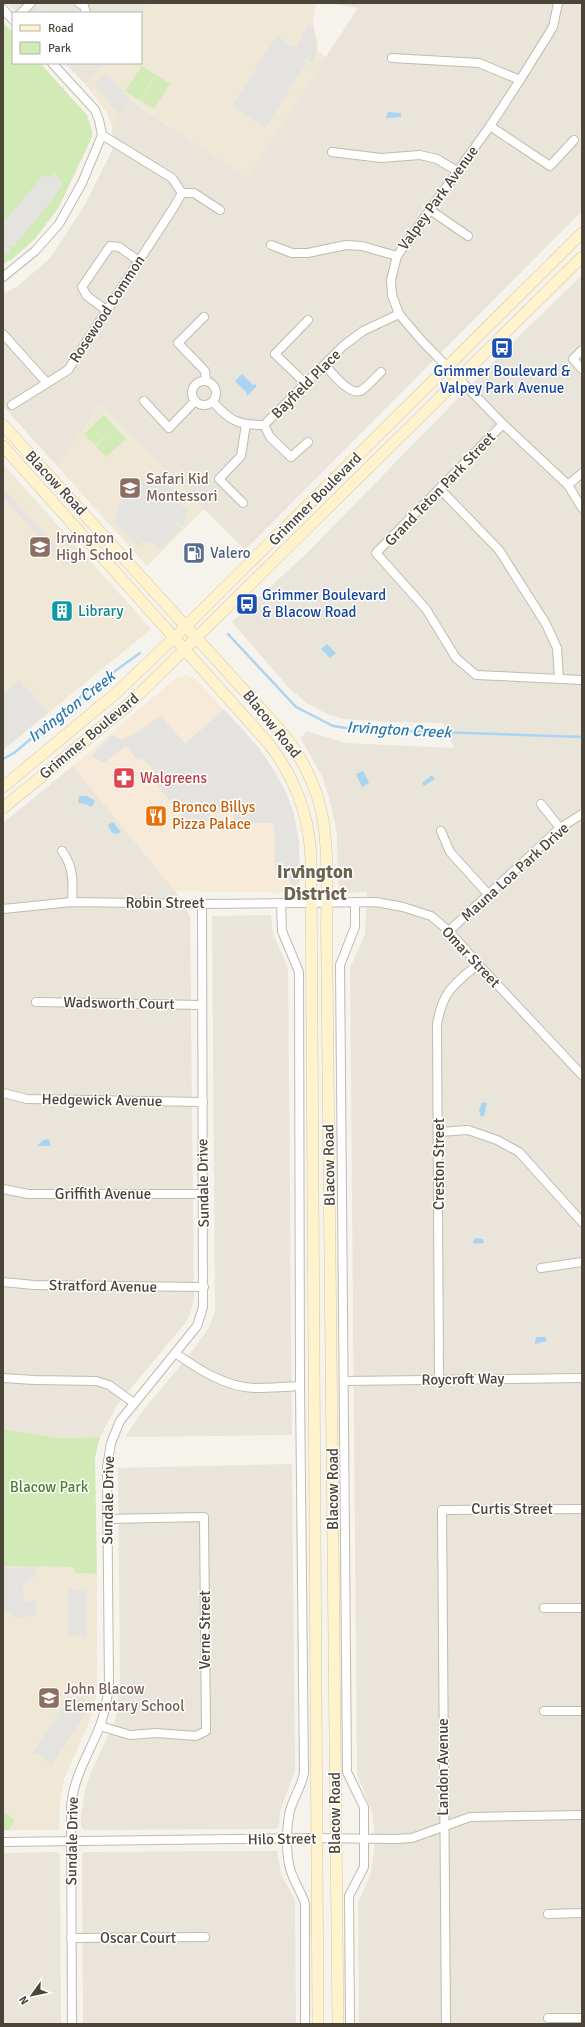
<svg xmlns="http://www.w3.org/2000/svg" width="585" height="2027" font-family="Signika,sans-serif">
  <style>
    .residential { fill: #eae5da }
    .commercial { fill: #f7ead8 }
    .education { fill: #efe8d6 }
    .green { fill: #d2eab5 }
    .parking { fill: #e5e3e0 }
    .water { fill: #a9d4f2 }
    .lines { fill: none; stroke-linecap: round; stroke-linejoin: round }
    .stream { stroke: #a9d4f2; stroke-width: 2.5 }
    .street-casing { stroke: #c2bbae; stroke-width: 10 }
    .secondary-casing { stroke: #d6c79b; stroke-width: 12 }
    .street { stroke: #fff; stroke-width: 8 }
    .secondary { stroke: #fff3cd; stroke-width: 11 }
    .labels { text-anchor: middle; stroke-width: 3; stroke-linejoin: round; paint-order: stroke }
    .street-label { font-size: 15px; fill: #4b4439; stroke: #fff }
    .transit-label { font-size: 15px; fill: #164399; stroke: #fff }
    .education-label { font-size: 15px; fill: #785e54; stroke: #fff; text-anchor: start }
    .service-label { font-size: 15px; fill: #4e5e75; stroke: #fff; text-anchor: start }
    .culture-label { font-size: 15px; fill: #0d838f; stroke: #fff; text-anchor: start }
    .health-label { font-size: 15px; fill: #be3a42; stroke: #fff; text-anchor: start }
    .food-label { font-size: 15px; fill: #c56008; stroke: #fff; text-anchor: start }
    .park-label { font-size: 15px; fill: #4a7f2a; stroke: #fff }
    .water-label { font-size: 16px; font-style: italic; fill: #2e7ab2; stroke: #fff }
    .district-label { font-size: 19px; font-weight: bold; fill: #6e6250; stroke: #fff }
  </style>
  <rect width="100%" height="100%" fill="#f6f3ec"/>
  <!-- residential -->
  <g class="residential">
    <polygon points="7,3 149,3 141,15 141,13 17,13"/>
    <polygon points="327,3 582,3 582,211 245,550 100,405 58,467 3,406 3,294 17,287 50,258 85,205 112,151 112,127 130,100 247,177 358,8"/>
    <polygon points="65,63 109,63 85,84"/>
    <polygon points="582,275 582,2024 359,2024 358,1903 371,1873 375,1842 373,1814 357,1774 350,968 365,934 367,892 346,893 341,890 338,884 337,833 331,805 323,778 301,739 306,731 346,743 454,748 443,723 390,722 344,719 327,714 308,704 289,688 232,622 306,554 513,342"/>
    <polygon points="73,766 175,891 190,916 194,1299 191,1311 186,1322 117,1405 100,1437 61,1438 3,1429 3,823"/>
    <polygon points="271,915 273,934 288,968 292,1435 125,1437 141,1413 194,1349 209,1327 215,1311 212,916"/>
    <polygon points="292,1464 295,1771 280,1811 279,1826 276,1829 84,1830 81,1826 81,1816 85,1791 89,1777 116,1718 120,1679 118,1468"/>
    <polygon points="277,1851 281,1874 295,1900 296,2024 83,2024 82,1855 85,1852"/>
    <polygon points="57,1852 60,1855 61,2024 3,2024 3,1853"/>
  </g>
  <!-- commercial -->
  <polygon class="commercial" points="186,675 196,679 259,748 273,769 285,790 293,811 299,841 300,885 294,893 175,891 73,766 176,678"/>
  <!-- education -->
  <g class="education">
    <polygon points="149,3 316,3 313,22 318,45 317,51 326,57 247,177 131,100 112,127 107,113 85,84 109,63 141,63 141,15"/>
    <polygon points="100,405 204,509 147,566 58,467"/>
    <polygon points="3,464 151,629 3,750"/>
    <polygon points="3,1566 74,1567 75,1573 97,1574 97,1689 94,1708 88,1725 64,1779 60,1801 59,1830 3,1830"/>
  </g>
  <!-- green -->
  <g class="green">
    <polygon points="3,22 13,33 13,63 40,63 87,115 92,130 92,137 59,207 35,239 10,261 9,260 3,264"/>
    <polygon points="142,66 156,75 139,100 125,91"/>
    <polygon points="157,75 170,84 154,109 140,100"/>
    <polygon points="104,415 115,427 95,445 84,434"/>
    <polygon points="115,427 126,439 106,457 96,446"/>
    <polygon points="3,1429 61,1438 100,1437 95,1457 97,1574 75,1573 74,1567 3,1566"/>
    <polygon points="3,1812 15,1820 9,1830 3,1830"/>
  </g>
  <!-- parking -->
  <g class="parking">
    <polygon points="307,25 313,26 316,49 314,58 312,62 305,59 304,60 307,62 265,128 232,106 277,35 291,46 297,47"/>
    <polygon points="105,72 130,100 120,115 95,85"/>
    <polygon points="54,173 63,182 53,199 13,247 7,244 11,251 3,256 3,223 44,174 49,178"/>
    <polygon points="152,471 183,500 181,506 188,508 184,525 175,523 180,529 160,548 156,544 142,541 141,546 137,545 114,521 121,502"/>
    <polygon points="3,488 71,563 64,565 3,497"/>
    <polygon points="19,680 48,713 3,750 3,695"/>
    <polygon points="224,709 259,748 273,769 285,790 293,810 299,841 300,882 293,887 282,870 275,874 274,823 246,823 246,821 233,821 233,813 210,813 210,821 186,821 154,782 159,777 142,758 138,761 126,746 104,763 91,756 112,735 122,739 138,732 161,715 185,744"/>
    <polygon points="36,1567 35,1575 23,1585 24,1601 36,1601 36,1614 19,1619 3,1609 3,1568"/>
    <polygon points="68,1589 86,1591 87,1635 85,1639 80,1636 68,1635"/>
    <polygon points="84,1697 89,1707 53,1763 50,1765 47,1760 39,1754 34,1755 34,1751 68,1698"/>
  </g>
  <!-- water -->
  <g class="water">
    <polygon points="388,112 401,113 401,117 386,118"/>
    <polygon points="242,374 253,385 255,384 257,386 247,396 246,392 235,381"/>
    <polygon points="327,644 336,653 330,658 321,649"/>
    <polygon points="363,771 369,783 362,787 356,774"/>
    <polygon points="432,775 435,779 424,786 422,783"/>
    <polygon points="79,796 87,796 95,801 92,807 86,804 78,803"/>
    <polygon points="113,822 121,832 117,834 112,833 108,825"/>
    <polygon points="482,1102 487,1103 484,1116 481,1117 479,1111"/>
    <polygon points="48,1139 50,1141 50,1146 37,1146 43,1140"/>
    <polygon points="475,1238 483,1239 484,1243 475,1244 473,1242"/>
    <polygon points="536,1337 545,1337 547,1341 535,1344"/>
  </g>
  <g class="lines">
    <!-- stream -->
    <g class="stream">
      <polyline points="228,634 296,707 333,726 353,729 582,737"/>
      <polyline points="3,759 14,753 90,689 140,653"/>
    </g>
    <!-- street casing -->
    <g class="street-casing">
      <g id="street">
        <polyline points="79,3 84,6 86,13"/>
        <polyline points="558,3 553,27 520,80 490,126 397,256 391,280 392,295 399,314 422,341 503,424 568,485 582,508"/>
        <polyline points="3,9 13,20"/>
        <polyline points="21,13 31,3"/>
        <polyline points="392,58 479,63 520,80"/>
        <polyline points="490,126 550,166 574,140"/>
        <polyline points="102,135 172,178 182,193 194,193 220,210"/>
        <polyline points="332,152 381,158 420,155 437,159 457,171"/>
        <polyline points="430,210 468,236"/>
        <polyline points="271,245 292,253 308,253 346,245 362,246 397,256"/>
        <polyline points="3,277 35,251 59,224 82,183 102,135 99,120 95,110 52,63"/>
        <polyline points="106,310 87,296 82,287 110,246 119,247 139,261"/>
        <polyline points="204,317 178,343 205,371 206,381"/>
        <polyline points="3,334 47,383"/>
        <polyline points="582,350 573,359 582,369"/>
        <path d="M325 365C332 373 351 398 362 390 369 385 375 378 381 372"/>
        <circle cx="204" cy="393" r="12"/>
        <polyline points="306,384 275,354 308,320"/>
        <polyline points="144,401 169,428 195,401"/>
        <path d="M213 402C230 421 238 425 264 425L343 346 363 331 399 314"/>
        <polyline points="12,405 68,370 174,207 182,193"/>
        <polyline points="503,424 376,553 426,609 456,658 476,675 582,680"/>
        <polyline points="264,425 270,437 291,457 308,442"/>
        <polyline points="568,485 582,473"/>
        <polyline points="440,489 499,550 546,624 557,648 559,679"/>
        <polyline points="243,503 219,479 241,456 246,424"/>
        <polyline points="541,804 560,828"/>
        <polyline points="441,831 450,852 488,894"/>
        <path d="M62 851C74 867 73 883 72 902"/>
        <path d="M281 903 282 931 299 972 300 1386 304 1773C302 1784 297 1792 293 1802 286 1816 286 1849 289 1864 291 1878 301 1890 305 1904V2024"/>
        <polyline points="3,909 72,902 202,904 376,902 403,907 431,916 449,931 478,964 582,1075"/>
        <polyline points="449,931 560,828 582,814"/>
        <polyline points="36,1002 202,1005"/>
        <polyline points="3,1093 27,1099 203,1102"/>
        <polyline points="439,1132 468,1130 497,1140 519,1152 582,1222"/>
        <polyline points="3,1189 28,1194 203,1194"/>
        <polyline points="541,1268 582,1262"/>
        <polyline points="3,1282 34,1285 204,1287"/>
        <path d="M175 1353C198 1369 225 1387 254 1388 269 1388 285 1387 300 1386"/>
        <polyline points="3,1378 34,1380 96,1381 109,1385 134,1403"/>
        <path d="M439 1380 437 1024C443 991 453 985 478 964"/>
        <polyline points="344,1381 582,1378"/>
        <polyline points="544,1608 582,1608"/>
        <polyline points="544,1711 582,1711"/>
        <polyline points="100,1726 130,1735 156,1733 196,1736 206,1731 204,1517 107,1519"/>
        <polyline points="3,1842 307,1838 396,1839 412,1838 470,1817 582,1815"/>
        <polyline points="548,1914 582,1913"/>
        <polyline points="71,1938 205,1937"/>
        <polyline points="548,2018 582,2018"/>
        <path d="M72 2024 71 1808C73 1777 89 1754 100 1726 105 1713 107 1700 109 1686L107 1467 111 1443 120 1421 197 1326 203 1307 202 904"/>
        <polyline points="350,2024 349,1896 364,1867 364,1807 347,1772 340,965 355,927 355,902"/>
        <polyline points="446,2024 442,1510 582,1509"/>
      </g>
    </g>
    <!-- secondary casing -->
    <g class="secondary-casing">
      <g id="secondary">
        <path d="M3 425 281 731C328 790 327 832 327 904 326 926 327 949 327 971L338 2024"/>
        <path d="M3 446 269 744C296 779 310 817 311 861L318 2024"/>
        <polyline points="3,787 115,694 175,637 582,233"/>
        <polyline points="3,808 126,707 582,257"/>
      </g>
    </g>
    <!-- street -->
    <use href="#street" class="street"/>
    <!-- secondary -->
    <use href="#secondary" class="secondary"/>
  </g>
  <!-- icons -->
  <defs>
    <g id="bus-square" transform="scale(1.15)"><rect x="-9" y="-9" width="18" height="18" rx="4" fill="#1a4fb4" stroke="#fff"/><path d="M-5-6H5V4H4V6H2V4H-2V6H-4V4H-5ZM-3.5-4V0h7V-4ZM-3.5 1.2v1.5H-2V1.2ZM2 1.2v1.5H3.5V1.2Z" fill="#fff"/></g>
    <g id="school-square" transform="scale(1.15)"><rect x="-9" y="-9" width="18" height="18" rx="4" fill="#8d6e63" stroke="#fff"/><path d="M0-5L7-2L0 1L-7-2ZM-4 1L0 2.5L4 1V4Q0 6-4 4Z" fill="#fff"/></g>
    <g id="fuel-square" transform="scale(1.15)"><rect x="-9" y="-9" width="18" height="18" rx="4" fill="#5c6f8a" stroke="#fff"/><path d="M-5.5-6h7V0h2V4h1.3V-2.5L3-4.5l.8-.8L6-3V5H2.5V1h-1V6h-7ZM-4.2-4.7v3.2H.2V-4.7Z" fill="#fff"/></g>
    <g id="building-square" transform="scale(1.15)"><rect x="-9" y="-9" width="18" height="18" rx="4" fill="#0f9aa8" stroke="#fff"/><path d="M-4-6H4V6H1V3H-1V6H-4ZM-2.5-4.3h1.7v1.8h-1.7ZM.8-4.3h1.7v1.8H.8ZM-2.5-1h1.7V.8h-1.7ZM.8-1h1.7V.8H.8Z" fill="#fff"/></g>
    <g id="pharmacy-square" transform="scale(1.15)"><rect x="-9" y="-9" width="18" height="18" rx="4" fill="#e0444e" stroke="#fff"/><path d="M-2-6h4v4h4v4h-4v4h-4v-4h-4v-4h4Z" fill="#fff"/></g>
    <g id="restaurant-square" transform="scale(1.15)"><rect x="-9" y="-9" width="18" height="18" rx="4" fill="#e8710a" stroke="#fff"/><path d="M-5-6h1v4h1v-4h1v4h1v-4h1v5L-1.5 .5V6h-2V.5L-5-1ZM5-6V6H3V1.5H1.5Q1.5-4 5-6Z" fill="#fff"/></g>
  </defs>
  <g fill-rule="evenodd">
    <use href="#bus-square" x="502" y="348"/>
    <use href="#school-square" x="130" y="488"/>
    <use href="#school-square" x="40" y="547"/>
    <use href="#fuel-square" x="194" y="553"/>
    <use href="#bus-square" x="247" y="604"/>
    <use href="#building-square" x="62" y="611"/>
    <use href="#pharmacy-square" x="124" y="778"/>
    <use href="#restaurant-square" x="156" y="816"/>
    <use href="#school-square" x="49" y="1698"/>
  </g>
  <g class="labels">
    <!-- street labels -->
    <g class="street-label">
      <text transform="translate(438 198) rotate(-54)" y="5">Valpey Park Avenue</text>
      <text transform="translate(107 309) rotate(-57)" y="5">Rosewood Common</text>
      <text transform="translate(306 384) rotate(-45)" y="5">Bayfield Place</text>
      <text transform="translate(56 483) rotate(47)" y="5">Blacow Road</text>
      <text transform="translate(440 489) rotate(-46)" y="5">Grand Teton Park Street</text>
      <text transform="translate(315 499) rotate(-45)" y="5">Grimmer Boulevard</text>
      <text transform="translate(272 724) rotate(51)" y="5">Blacow Road</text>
      <text transform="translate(89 736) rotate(-40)" y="5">Grimmer Boulevard</text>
      <text transform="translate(515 872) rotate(-42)" y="5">Mauna Loa Park Drive</text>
      <text x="165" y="908">Robin Street</text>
      <text transform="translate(471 957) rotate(47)" y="5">Omar Street</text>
      <text transform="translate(119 1003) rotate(1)" y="5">Wadsworth Court</text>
      <text transform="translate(102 1100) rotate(1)" y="5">Hedgewick Avenue</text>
      <text transform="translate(439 1164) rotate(-90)" y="5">Creston Street</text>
      <text transform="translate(329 1165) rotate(-91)" y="5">Blacow Road</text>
      <text transform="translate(203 1183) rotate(-91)" y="5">Sundale Drive</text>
      <text x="103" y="1199">Griffith Avenue</text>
      <text transform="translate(103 1286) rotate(1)" y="5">Stratford Avenue</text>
      <text transform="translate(463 1379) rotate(-1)" y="5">Roycroft Way</text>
      <text transform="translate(333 1489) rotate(-90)" y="5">Blacow Road</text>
      <text transform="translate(108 1500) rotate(-89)" y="5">Sundale Drive</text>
      <text x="512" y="1514">Curtis Street</text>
      <text transform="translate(205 1630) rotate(-90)" y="5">Verne Street</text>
      <text transform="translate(443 1767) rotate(-90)" y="5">Landon Avenue</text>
      <text transform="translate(335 1813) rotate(-90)" y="5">Blacow Road</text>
      <text transform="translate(282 1839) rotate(-1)" y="5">Hilo Street</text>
      <text transform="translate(72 1841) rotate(-89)" y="5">Sundale Drive</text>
      <text x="138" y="1943">Oscar Court</text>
    </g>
    <!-- transit labels -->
    <g class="transit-label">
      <text x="502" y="376">Grimmer Boulevard &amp;<tspan x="502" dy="17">Valpey Park Avenue</tspan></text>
      <text x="262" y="600" text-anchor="start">Grimmer Boulevard<tspan x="262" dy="17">&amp; Blacow Road</tspan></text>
    </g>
    <!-- education labels -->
    <g class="education-label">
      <text x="146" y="484">Safari Kid<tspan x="146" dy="17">Montessori</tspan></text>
      <text x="56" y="543">Irvington<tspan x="56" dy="17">High School</tspan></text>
      <text x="64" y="1694">John Blacow<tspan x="64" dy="17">Elementary School</tspan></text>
    </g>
    <!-- service labels -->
    <g class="service-label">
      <text x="210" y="558">Valero</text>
    </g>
    <!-- culture labels -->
    <g class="culture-label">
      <text x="78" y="616">Library</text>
    </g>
    <!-- health labels -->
    <g class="health-label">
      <text x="140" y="783">Walgreens</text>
    </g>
    <!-- food labels -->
    <g class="food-label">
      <text x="172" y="812">Bronco Billys<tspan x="172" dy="17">Pizza Palace</tspan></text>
    </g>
    <!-- park labels -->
    <g class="park-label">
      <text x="49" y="1492">Blacow Park</text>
    </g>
    <!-- water labels -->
    <g class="water-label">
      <text transform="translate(71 706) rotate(-38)" y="6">Irvington Creek</text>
      <text transform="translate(399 729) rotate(3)" y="6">Irvington Creek</text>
    </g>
    <!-- district labels -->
    <g class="district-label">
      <text x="315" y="878">Irvington<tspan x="315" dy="22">District</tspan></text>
    </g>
  </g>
  <!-- border -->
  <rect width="585" height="2027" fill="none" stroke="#4b4439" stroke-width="8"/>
  <!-- legend -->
  <rect x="12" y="12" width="130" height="52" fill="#ffffff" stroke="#b7b4b0"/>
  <rect x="20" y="25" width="20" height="6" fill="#fff3cd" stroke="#b7b4b0"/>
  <text x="48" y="32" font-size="12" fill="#4b4439">Road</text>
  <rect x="20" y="42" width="20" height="12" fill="#d2eab5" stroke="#b7b4b0"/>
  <text x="48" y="52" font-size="12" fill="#4b4439">Park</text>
  <!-- north arrow -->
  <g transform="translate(32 1995) rotate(237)" stroke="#ffffff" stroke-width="3" paint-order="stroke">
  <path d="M0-3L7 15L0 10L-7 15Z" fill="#4b4439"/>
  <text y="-6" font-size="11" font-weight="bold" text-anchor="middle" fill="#4b4439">N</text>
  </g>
</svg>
